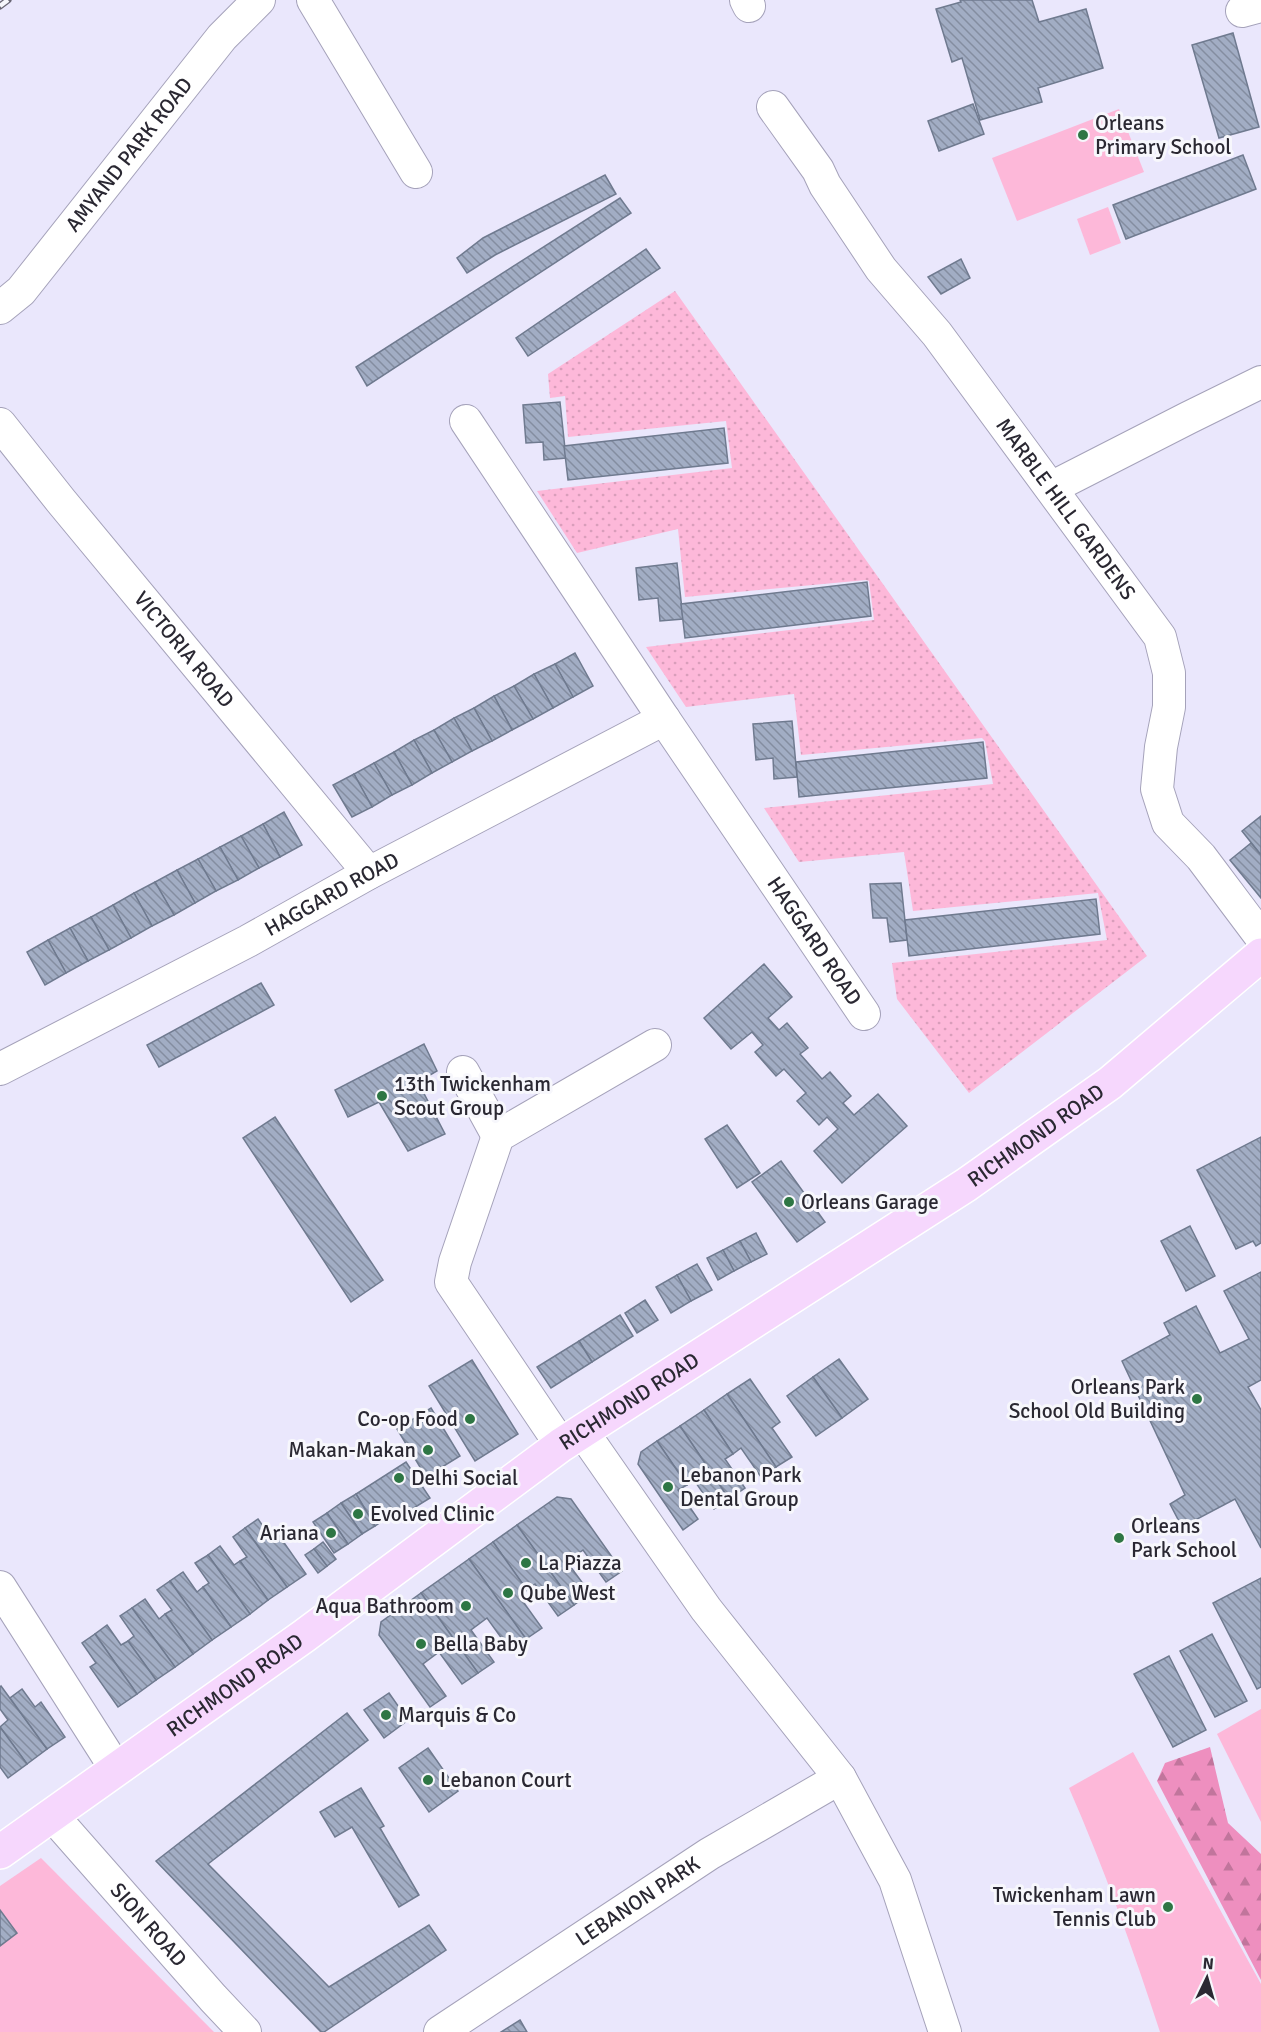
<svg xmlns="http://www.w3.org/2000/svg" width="1261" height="2032" font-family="Signika,sans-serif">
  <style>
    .grass { fill: url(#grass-dots) }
    .forest { fill: url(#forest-firs) }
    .green { fill: #fdb8d9 }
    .building { fill: url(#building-back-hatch); stroke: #6f7a8f; stroke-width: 1.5 }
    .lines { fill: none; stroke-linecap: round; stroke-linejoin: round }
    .minor-casing { stroke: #a5a2ba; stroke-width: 34 }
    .major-casing { stroke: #fff; stroke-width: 36 }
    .minor { stroke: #fff; stroke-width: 32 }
    .major { stroke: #f6d7fd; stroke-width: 33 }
    .rail-casing { stroke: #696674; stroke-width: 7 }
    .rail { stroke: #f7f7fc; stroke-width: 4.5; stroke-dasharray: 14; stroke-linecap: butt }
    .poi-dot { fill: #2e7644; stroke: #f7f7fc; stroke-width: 2 }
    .labels { text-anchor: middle; stroke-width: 6; stroke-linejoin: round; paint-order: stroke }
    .poi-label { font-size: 21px; fill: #2a2832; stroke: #f7f7fc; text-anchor: start }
    .street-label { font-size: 21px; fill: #2a2832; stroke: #f7f7fc }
  </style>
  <defs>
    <pattern id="grass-dots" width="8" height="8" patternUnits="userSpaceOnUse" patternTransform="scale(1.5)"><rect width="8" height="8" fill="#fdb8d9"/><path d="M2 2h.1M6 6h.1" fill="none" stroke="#d99ebb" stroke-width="1.8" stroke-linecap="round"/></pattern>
    <pattern id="forest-firs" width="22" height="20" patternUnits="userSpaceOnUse" patternTransform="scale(1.5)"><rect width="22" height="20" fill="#ee8fbf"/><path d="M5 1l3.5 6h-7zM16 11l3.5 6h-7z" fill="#c1759c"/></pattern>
    <pattern id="building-back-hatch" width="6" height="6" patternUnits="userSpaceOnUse" patternTransform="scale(1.5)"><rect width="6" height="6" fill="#a2adc4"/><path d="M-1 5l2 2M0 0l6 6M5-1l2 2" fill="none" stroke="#848da0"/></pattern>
  </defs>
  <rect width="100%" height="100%" fill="#eae7fc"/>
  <!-- grass -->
  <polygon class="grass" points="675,291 1147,956 969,1093 897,999 892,963 1107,940 1098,893 913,911 904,852 799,862 764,808 993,784 985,741 982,738 801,755 794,694 686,707 646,647 874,620 869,581 866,580 685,597 678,529 577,553 537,491 732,468 726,421 568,437 565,396 550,398 548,374"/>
  <!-- forest -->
  <polygon class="forest" points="1210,1747 1228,1823 1261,1854 1261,1980 1157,1781 1165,1763"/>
  <!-- green -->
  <g class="green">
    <polygon points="1119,109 1144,172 1017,221 992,158"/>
    <polygon points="1108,207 1121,243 1090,255 1077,219"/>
    <polygon points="1261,1709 1261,1822 1217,1734"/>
    <path d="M1133 1752 1261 1984V2032H1160C1133 1949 1104 1868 1069 1788Z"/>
    <polygon points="41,1858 214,2032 0,2032 0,1886"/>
  </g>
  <!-- building -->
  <g class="building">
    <polygon points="960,0 1032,0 1039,22 1086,9 1103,68 1038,88 1042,102 980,120 962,58 952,62 936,9 961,2"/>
    <polygon points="1233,33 1259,127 1219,138 1192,45"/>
    <polygon points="973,104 984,134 939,151 928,121"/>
    <polygon points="1243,155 1256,189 1126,239 1113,205"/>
    <polygon points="605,175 616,194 495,255 467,273 457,258 483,238"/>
    <polygon points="620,198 631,213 367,386 356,367"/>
    <polygon points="646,249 660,268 528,356 516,338"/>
    <polygon points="961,259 970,278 941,294 928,277"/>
    <polygon points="560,402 566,458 544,460 543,442 526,443 523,405"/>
    <polygon points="724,428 728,463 568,480 564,446"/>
    <polygon points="677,563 683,619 660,621 658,598 639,600 636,568"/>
    <polygon points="867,582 871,616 685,638 681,604"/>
    <polygon points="575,653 593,686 573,697 555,664"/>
    <polygon points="555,664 573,697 553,708 534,674"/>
    <polygon points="534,674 553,708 533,719 514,686"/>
    <polygon points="514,686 533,719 512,730 494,696"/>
    <polygon points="494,696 512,730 492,741 474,708"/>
    <polygon points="474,708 492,741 472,751 454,718"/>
    <polygon points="454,718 472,751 452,762 434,730"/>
    <polygon points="792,721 797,777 774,779 773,758 756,760 753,724"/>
    <polygon points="434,730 452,762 432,773 414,740"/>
    <polygon points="414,740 432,773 412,785 394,752"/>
    <polygon points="983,742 987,778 799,797 796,762"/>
    <polygon points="394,752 412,785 392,795 374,763"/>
    <polygon points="374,763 392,795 372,807 354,774"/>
    <polygon points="354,774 372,807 352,817 333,785"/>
    <polygon points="284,812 302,845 280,857 263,824"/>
    <polygon points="1261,816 1261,855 1242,831"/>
    <polygon points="263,824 280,857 259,868 241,836"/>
    <polygon points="241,836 259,868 238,880 220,847"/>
    <polygon points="1251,843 1261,855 1261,898 1230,860"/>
    <polygon points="220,847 238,880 216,891 198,859"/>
    <polygon points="198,859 216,891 195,903 177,870"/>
    <polygon points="177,870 195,903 174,915 155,882"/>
    <polygon points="155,882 174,915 152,926 134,893"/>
    <polygon points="901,883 907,940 890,942 887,918 873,918 870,884"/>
    <polygon points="134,893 152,926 131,938 113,905"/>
    <polygon points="1096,899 1100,934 909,956 905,920"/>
    <polygon points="113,905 131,938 109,950 91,917"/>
    <polygon points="91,917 109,950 88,961 70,928"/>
    <polygon points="70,928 88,961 66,973 48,940"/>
    <polygon points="48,940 66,973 45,985 27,952"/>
    <polygon points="764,964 792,997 768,1018 779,1030 787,1023 808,1048 800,1054 822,1079 830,1072 851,1096 843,1103 854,1115 878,1094 907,1126 842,1183 814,1151 838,1129 827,1117 819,1125 797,1101 806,1093 784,1069 776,1076 755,1052 763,1045 752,1032 731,1049 704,1018"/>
    <polygon points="261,983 274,1005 159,1067 147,1045"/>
    <polygon points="424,1044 437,1071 418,1082 445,1134 408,1151 379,1102 348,1117 335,1090"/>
    <polygon points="275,1117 383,1280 351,1302 243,1138"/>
    <polygon points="727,1125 760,1173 737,1188 705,1139"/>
    <polygon points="1261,1137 1261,1243 1256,1246 1253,1241 1236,1249 1197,1170"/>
    <polygon points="781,1161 825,1222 797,1242 752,1182"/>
    <polygon points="1190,1226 1215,1276 1186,1291 1161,1241"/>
    <polygon points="756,1233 767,1254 751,1262 740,1241"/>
    <polygon points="740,1241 751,1262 734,1271 723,1250"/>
    <polygon points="723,1250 734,1271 718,1280 707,1258"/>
    <polygon points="697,1264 712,1290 691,1301 677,1275"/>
    <polygon points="1261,1272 1261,1380 1248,1387 1261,1410 1261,1548 1235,1499 1182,1527 1170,1504 1185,1495 1122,1361 1170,1335 1164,1323 1196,1306 1220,1353 1249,1339 1224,1291"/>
    <polygon points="677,1275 691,1301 671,1313 656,1287"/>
    <polygon points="645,1300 658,1320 637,1333 625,1313"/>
    <polygon points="620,1315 633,1336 592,1362 579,1341"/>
    <polygon points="579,1341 592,1362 551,1388 537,1367"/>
    <polygon points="839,1359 868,1399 842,1418 813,1377"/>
    <polygon points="472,1360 518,1434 475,1461 429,1386"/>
    <polygon points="813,1377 842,1418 816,1436 787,1396"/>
    <polygon points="750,1379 780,1422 772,1428 792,1457 776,1467 727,1394"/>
    <polygon points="727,1394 776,1467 761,1477 741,1448 733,1454 704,1410"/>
    <polygon points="431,1408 460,1456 426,1477 397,1429"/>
    <polygon points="704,1410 733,1454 725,1459 745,1488 729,1499 680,1426"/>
    <polygon points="680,1426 729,1499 714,1509 694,1480 687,1485 657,1441"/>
    <polygon points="657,1441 687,1485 678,1490 698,1519 683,1530 638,1464 641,1452"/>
    <polygon points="406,1462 430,1498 396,1519 393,1514 375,1526 356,1494"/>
    <polygon points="356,1494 375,1526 362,1534 341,1503"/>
    <polygon points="557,1497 571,1499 622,1571 606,1582 583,1550 567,1562 590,1593 574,1605 517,1525"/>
    <polygon points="341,1503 362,1534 348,1544 327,1513"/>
    <polygon points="327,1513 348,1544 334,1553 313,1522"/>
    <polygon points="258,1519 272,1539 278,1534 306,1574 287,1587 245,1528"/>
    <polygon points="517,1525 574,1605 558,1616 535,1584 527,1590 493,1542"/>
    <polygon points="245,1528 287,1587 268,1600 240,1561 247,1557 233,1537"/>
    <polygon points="323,1542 336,1559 327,1566 314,1549"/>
    <polygon points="493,1542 527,1590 519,1596 542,1628 526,1639 469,1559"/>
    <polygon points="220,1546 234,1565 240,1561 268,1600 250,1614 208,1555"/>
    <polygon points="314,1549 327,1566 318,1573 305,1555"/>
    <polygon points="208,1555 250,1614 231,1627 203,1587 209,1583 195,1563"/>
    <polygon points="469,1559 526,1639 510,1650 487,1618 471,1630 494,1662 478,1673 421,1593"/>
    <polygon points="183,1572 197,1592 203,1587 231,1627 212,1640 170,1581"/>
    <polygon points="1261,1578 1261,1687 1257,1689 1213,1603"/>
    <polygon points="170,1581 212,1640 193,1654 165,1614 172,1610 157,1590"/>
    <polygon points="421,1593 478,1673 462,1684 439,1652 423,1664 446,1696 430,1707 379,1635 381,1622"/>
    <polygon points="145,1599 159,1619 165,1614 193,1654 175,1667 132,1608"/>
    <polygon points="132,1608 175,1667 156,1680 128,1641 134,1636 120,1616"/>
    <polygon points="107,1625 121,1645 128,1641 156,1680 137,1694 95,1634"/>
    <polygon points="95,1634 137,1694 118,1707 90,1667 96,1663 82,1643"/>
    <polygon points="1212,1634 1247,1701 1215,1717 1180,1651"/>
    <polygon points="1169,1656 1206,1730 1173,1747 1134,1674"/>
    <polygon points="1,1686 47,1749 27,1764 0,1727 8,1720 0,1709 0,1687"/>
    <polygon points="22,1689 35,1707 41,1702 65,1737 47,1749 10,1698"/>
    <polygon points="389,1693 408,1720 384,1738 364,1710"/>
    <polygon points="347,1713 368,1740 208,1864 329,1987 429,1925 446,1950 324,2032 321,2032 156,1861"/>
    <polygon points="0,1727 27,1764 8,1778 0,1767"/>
    <polygon points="428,1748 458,1791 429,1812 399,1768"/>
    <polygon points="361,1788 384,1826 380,1828 419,1895 399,1907 352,1827 335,1837 320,1812"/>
    <polygon points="0,1910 17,1933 0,1946"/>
    <polygon points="520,2020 527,2032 501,2032"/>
  </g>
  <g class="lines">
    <!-- minor casing -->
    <g class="minor-casing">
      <g id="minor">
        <polyline points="313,0 416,172"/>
        <polyline points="746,0 749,6"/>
        <polyline points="1242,11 1261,6"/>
        <path id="s1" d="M773 107 818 170 825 185 881 269 937 334 1160 637 1169 673V707L1161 747 1157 789 1168 823 1201 857 1261 937"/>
        <path id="s2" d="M0 308 21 291 222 37 259 0"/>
        <path id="s3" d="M0 424 61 501 369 873"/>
        <polyline points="1051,488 1188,418 1261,382"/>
        <path id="s4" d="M664 719 864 1014"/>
        <path id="s5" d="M0 1069 248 941 369 873 664 719 466 421"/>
        <polyline points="463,1072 498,1136"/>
        <polyline points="582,1431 706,1609 840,1778 895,1880 945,2032"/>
        <polyline points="561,1445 451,1282 455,1262 498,1136 655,1045"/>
        <polyline points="0,1587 116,1769"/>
        <path id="s6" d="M52 1815 213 1998 245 2032"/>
        <path id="s7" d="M440 2032 709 1854 840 1778"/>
      </g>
    </g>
    <!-- major casing -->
    <g class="major-casing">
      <g id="major">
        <path id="s8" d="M0 1852 304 1636 561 1445 966 1185 1110 1083 1261 955"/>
      </g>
    </g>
    <!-- minor -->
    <use href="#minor" class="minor"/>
    <!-- major -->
    <use href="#major" class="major"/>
    <!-- rail casing -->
    <g class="rail-casing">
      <polyline id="rail" points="0,6 8,0"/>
    </g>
    <!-- rail -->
    <use href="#rail" class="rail"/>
  </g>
  <!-- markers -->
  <g class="poi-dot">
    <circle cx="1083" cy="135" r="6"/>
    <circle cx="382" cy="1096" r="6"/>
    <circle cx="789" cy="1202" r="6"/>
    <circle cx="1197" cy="1399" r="6"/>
    <circle cx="470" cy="1419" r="6"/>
    <circle cx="428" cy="1450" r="6"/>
    <circle cx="399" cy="1478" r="6"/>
    <circle cx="668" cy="1487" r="6"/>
    <circle cx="358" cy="1514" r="6"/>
    <circle cx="331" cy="1533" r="6"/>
    <circle cx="1119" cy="1538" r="6"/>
    <circle cx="526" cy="1563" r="6"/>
    <circle cx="508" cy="1593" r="6"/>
    <circle cx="466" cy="1606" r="6"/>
    <circle cx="421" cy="1644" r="6"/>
    <circle cx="386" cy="1715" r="6"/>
    <circle cx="428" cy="1780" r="6"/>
    <circle cx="1168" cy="1907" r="6"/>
  </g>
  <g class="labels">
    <!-- poi labels -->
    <g class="poi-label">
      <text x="1095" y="130">Orleans<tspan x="1095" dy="24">Primary School</tspan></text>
      <text x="394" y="1091">13th Twickenham<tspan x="394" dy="24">Scout Group</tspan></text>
      <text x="801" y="1209">Orleans Garage</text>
      <text x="1185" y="1394" text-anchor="end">Orleans Park<tspan x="1185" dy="24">School Old Building</tspan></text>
      <text x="458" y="1426" text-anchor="end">Co-op Food</text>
      <text x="416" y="1457" text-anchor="end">Makan-Makan</text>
      <text x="680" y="1482">Lebanon Park<tspan x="680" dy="24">Dental Group</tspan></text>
      <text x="411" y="1485">Delhi Social</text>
      <text x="370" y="1521">Evolved Clinic</text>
      <text x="1131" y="1533">Orleans<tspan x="1131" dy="24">Park School</tspan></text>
      <text x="319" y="1540" text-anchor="end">Ariana</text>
      <text x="538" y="1570">La Piazza</text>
      <text x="520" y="1600">Qube West</text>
      <text x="454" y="1613" text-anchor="end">Aqua Bathroom</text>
      <text x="433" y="1651">Bella Baby</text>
      <text x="398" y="1722">Marquis &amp; Co</text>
      <text x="440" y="1787">Lebanon Court</text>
      <text x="1156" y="1902" text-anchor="end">Twickenham Lawn<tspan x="1156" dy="24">Tennis Club</tspan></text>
    </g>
    <!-- street labels -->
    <g class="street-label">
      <text dy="7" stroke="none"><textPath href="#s2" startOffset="201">AMYAND PARK ROAD</textPath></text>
      <text dy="7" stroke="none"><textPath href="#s1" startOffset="498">MARBLE HILL GARDENS</textPath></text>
      <text dy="7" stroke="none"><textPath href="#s3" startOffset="291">VICTORIA ROAD</textPath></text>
      <text dy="7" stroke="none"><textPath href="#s5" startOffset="375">HAGGARD ROAD</textPath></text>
      <text dy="7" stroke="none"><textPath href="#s4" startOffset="268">HAGGARD ROAD</textPath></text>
      <text dy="7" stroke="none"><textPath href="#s8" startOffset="1260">RICHMOND ROAD</textPath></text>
      <text dy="7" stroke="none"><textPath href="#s8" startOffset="774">RICHMOND ROAD</textPath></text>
      <text dy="7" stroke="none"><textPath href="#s8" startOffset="288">RICHMOND ROAD</textPath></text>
      <text dy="7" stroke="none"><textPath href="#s7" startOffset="237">LEBANON PARK</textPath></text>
      <text dy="7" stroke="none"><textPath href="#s6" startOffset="146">SION ROAD</textPath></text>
    </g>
  </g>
  <!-- north arrow -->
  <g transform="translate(1207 1978) rotate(5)" stroke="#f7f7fc" stroke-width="4.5" paint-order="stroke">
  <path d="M0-4.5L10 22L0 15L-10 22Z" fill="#2a2832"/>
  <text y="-9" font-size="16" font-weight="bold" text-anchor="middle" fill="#2a2832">N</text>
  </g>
</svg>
